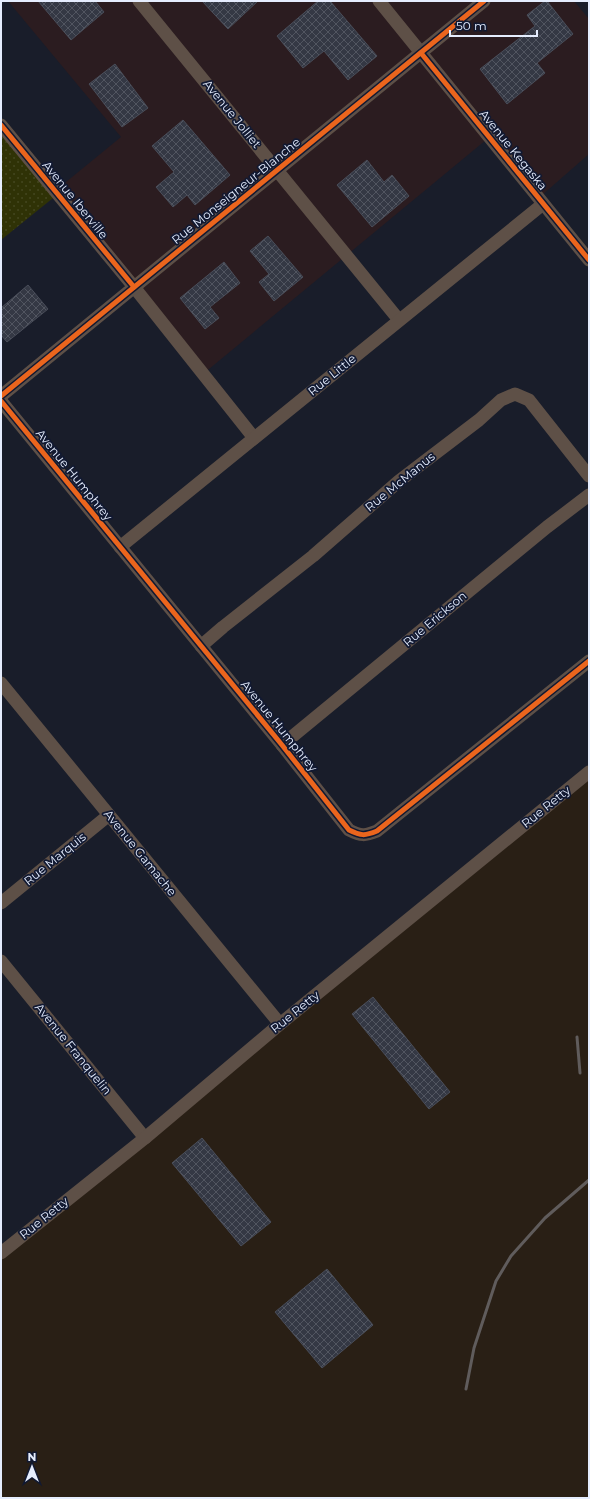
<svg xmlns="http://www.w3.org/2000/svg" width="590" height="1499" font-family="Montserrat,sans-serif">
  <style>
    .commercial { fill: #2b1c20 }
    .industrial { fill: #291f15 }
    .grass { fill: url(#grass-dots) }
    .building { fill: url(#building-cross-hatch); stroke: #494d59 }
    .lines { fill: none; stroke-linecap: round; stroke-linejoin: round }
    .minor { stroke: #5e5047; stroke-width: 13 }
    .rail { stroke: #605c5c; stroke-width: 3 }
    .cycleway-casing { stroke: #111932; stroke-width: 8 }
    .cycleway { stroke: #eb651d; stroke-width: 5 }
    .labels { text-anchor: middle; stroke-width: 3.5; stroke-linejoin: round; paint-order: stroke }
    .street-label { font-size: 12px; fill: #e5edfe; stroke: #111932 }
  </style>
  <defs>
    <pattern id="grass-dots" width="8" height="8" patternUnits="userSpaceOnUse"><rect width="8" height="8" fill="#2f3206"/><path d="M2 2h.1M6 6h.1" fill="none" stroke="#43461f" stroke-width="1.8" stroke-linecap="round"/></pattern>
    <pattern id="building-cross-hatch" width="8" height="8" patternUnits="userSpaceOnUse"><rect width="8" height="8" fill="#343844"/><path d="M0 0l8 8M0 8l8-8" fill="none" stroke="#515560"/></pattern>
  </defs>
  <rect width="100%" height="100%" fill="#191d2a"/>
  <!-- commercial -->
  <polygon class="commercial" points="8,1 574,1 589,19 589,154 541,196 492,135 203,374 55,191 121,137"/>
  <!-- industrial -->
  <polygon class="industrial" points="589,772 589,1498 1,1498 1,1253"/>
  <!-- grass -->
  <polygon class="grass" points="1,125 58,194 1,240"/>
  <!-- building -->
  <g class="building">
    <polygon points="38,1 95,1 104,12 71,40"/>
    <polygon points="202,1 258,1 228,29"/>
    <polygon points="318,1 330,1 377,56 348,80 324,51 303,68 277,36"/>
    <polygon points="545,1 547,1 573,34 537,63 545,73 507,104 480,69 535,26 527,15"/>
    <polygon points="115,64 148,108 122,127 89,84"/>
    <polygon points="183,120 230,175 195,205 187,195 173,207 156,187 174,172 152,146"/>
    <polygon points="367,160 384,182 392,175 409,196 372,227 337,185"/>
    <polygon points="268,236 303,277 274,301 259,282 269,274 250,251"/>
    <polygon points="224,262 240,283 210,307 219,318 205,329 180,298"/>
    <polygon points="28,285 48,309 7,342 1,335 1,308"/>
    <polygon points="373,997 450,1092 429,1109 352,1014"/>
    <polygon points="202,1138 271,1222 241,1246 172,1163"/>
    <polygon points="327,1269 373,1325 322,1368 275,1312"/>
  </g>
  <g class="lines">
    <!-- minor -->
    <g class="minor">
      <polyline points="139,1 399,320"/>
      <polyline points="379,1 589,260"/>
      <polyline points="1,125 134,287 254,438"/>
      <polyline points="1,396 484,1"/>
      <path d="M1 401 282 745 349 830C361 836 365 836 377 831L589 661"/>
      <polyline points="120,547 543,204"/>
      <polyline points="201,646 223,627 313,556 399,481 479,420 501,400 515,394 529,400 589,476"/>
      <polyline points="1,683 280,1024"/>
      <polyline points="282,745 547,527 589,495"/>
      <polyline points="1,903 109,815"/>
      <polyline points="1,961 145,1138"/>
      <polyline points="1,1253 145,1138 280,1024 589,772"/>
    </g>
    <!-- rail -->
    <g class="rail">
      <polyline points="577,1037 580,1073"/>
      <polyline points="466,1389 474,1348 496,1281 511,1256 545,1218 589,1180"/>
    </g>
    <!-- cycleway casing -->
    <g class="cycleway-casing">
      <g id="cycleway">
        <polyline points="421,53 589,260"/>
        <polyline points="1,125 134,287"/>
        <polyline points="1,396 484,1"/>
        <path d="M1 401 282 745 349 830C361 836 365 836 377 831L589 661"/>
      </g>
    </g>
    <!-- cycleway -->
    <use href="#cycleway" class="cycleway"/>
  </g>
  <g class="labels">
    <!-- street labels -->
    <g class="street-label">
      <text transform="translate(232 114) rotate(51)" y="4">Avenue Jolliet</text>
      <text transform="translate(513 150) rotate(51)" y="4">Avenue Kegaska</text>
      <text transform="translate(236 191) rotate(-39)" y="4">Rue Monseigneur-Blanche</text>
      <text transform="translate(75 200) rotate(51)" y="4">Avenue Iberville</text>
      <text transform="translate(332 375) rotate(-39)" y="4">Rue Little</text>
      <text transform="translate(74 475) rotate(51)" y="4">Avenue Humphrey</text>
      <text transform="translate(400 482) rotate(-39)" y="4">Rue McManus</text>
      <text transform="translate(435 619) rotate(-40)" y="4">Rue Erickson</text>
      <text transform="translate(279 726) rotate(51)" y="4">Avenue Humphrey</text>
      <text transform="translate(546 807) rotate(-39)" y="4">Rue Retty</text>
      <text transform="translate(140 853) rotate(51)" y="4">Avenue Gamache</text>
      <text transform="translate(55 859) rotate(-39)" y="4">Rue Marquis</text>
      <text transform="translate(295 1012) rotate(-39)" y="4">Rue Retty</text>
      <text transform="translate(73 1049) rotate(51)" y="4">Avenue Franquelin</text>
      <text transform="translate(44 1218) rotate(-39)" y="4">Rue Retty</text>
    </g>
  </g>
  <!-- border -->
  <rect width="590" height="1499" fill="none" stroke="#e5edfe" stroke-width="4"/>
  <!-- north arrow -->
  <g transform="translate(32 1467)" stroke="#111932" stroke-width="3" paint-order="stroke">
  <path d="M0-3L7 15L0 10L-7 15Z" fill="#e5edfe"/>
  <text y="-6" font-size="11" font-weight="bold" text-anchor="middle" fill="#e5edfe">N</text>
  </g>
  <!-- scale -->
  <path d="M450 30v6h87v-6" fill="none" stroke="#e5edfe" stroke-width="2"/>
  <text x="456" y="30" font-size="12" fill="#e5edfe" stroke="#111932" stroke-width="3" paint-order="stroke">50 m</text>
</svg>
